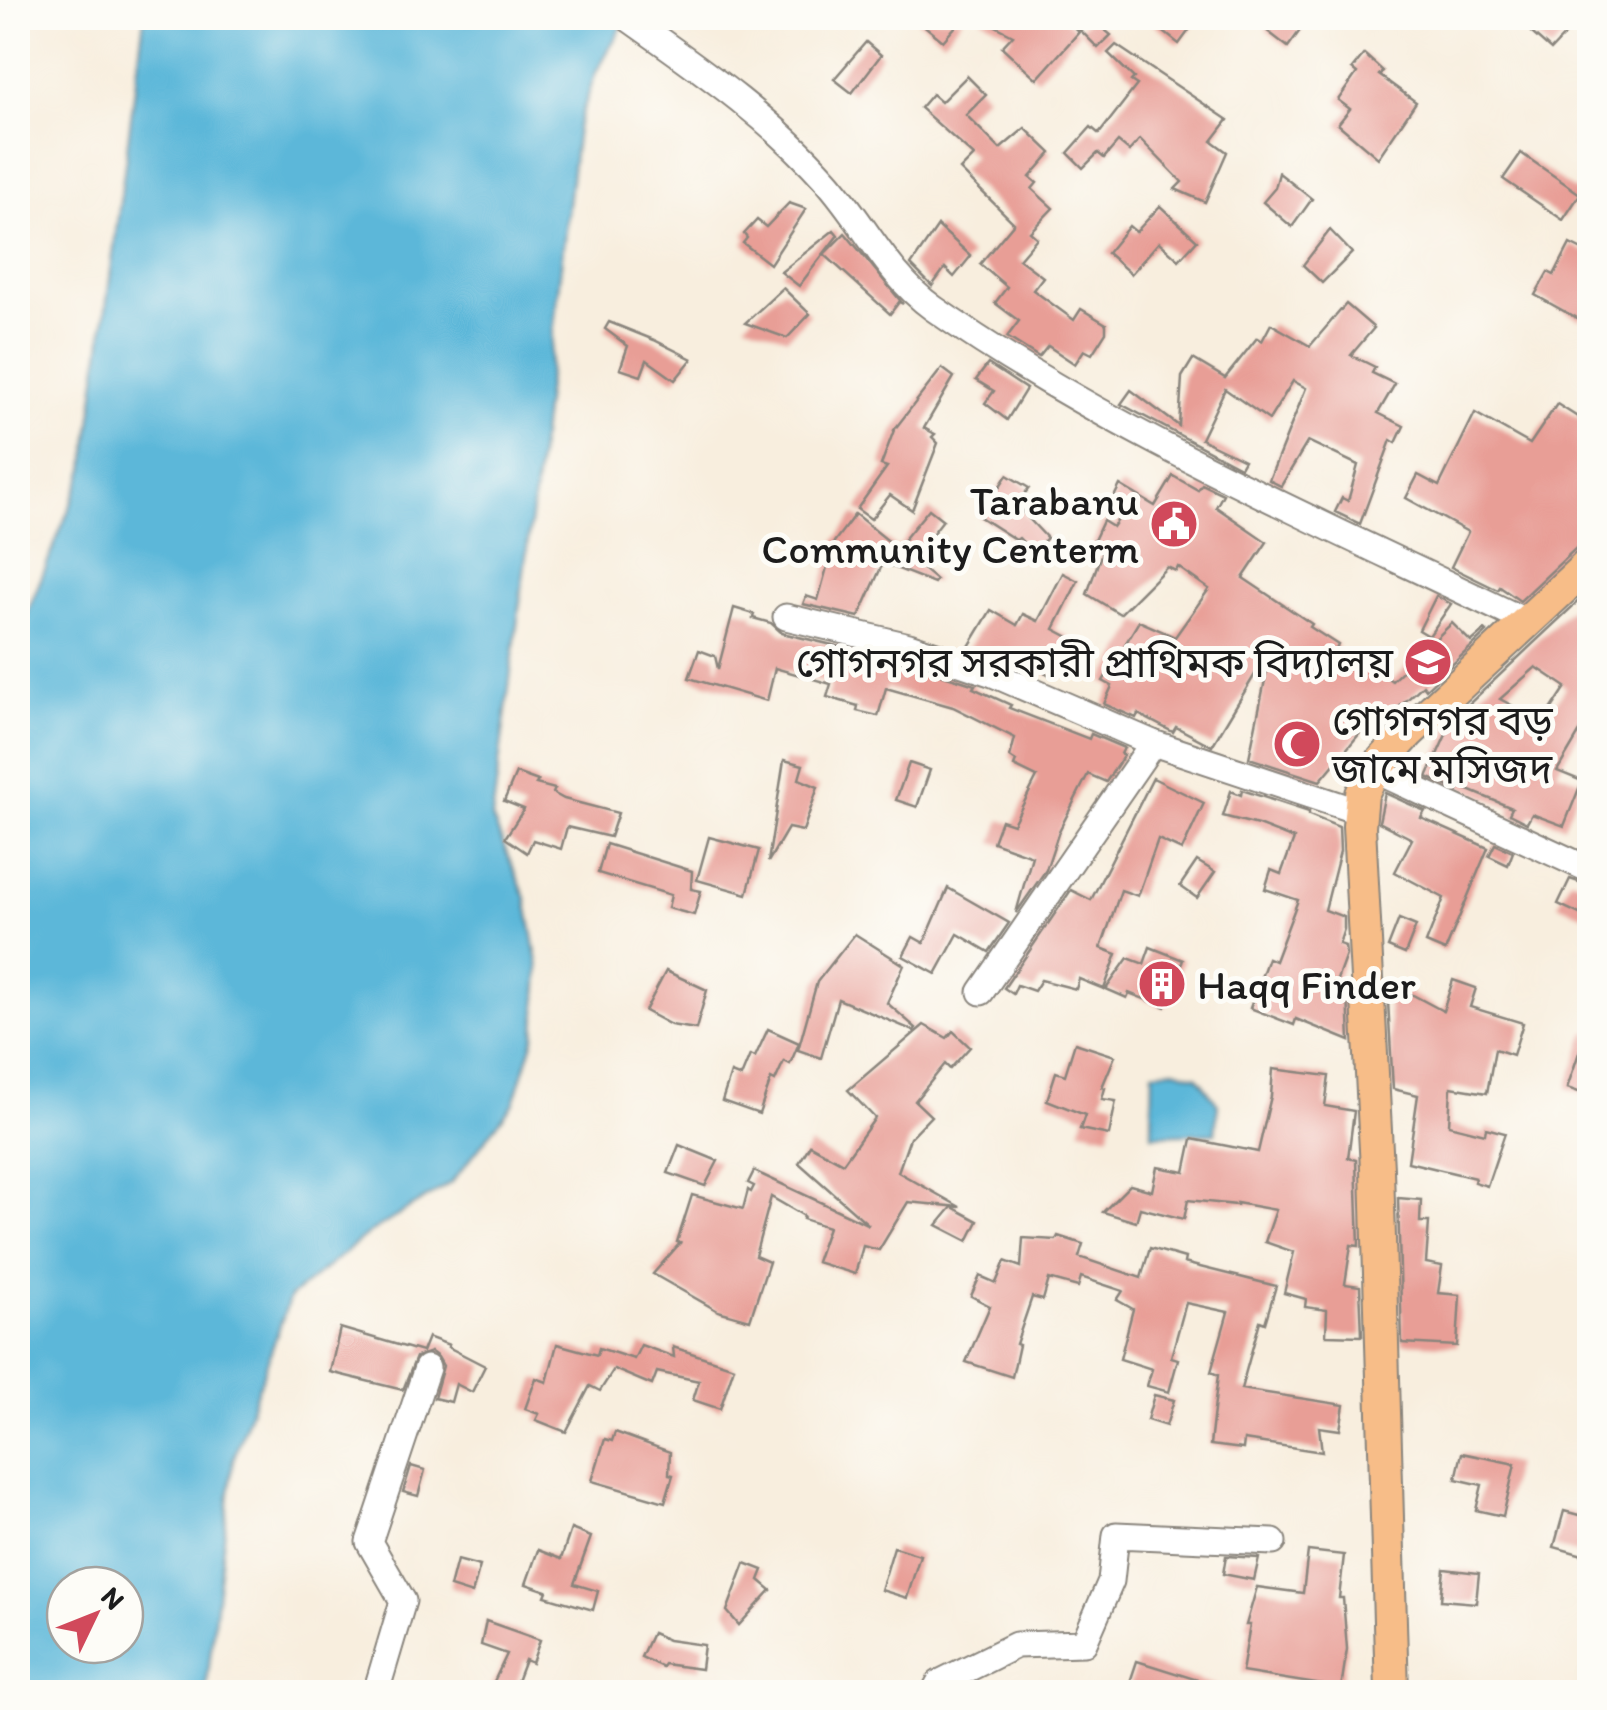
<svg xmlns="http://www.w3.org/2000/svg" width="1607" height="1710" font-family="Itim,'Noto Sans Bengali',sans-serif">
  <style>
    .water { fill: #5bb7d9; stroke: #3c6a7a; stroke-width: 2.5; fill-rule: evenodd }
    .building { fill: #e89e96; fill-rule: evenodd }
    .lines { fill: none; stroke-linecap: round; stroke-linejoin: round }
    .minor-casing { stroke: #8a857d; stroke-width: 29 }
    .major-casing { stroke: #8a857d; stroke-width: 36 }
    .minor { stroke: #fff; stroke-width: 25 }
    .major { stroke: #f7bd88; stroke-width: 32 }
    .labels { text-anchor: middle; stroke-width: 10; stroke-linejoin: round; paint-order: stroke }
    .poi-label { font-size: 42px; fill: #1c1c1c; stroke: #fdfcf7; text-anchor: end }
  </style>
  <rect width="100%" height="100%" fill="#fdfcf7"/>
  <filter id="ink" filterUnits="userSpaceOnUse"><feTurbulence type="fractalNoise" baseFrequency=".01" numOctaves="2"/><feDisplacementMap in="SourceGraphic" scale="20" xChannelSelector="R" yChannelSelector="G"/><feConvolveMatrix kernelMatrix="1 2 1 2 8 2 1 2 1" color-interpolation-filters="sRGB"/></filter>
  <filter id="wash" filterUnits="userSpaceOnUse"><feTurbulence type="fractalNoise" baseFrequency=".0048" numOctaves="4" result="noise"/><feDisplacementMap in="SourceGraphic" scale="40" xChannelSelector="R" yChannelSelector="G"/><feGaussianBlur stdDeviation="2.25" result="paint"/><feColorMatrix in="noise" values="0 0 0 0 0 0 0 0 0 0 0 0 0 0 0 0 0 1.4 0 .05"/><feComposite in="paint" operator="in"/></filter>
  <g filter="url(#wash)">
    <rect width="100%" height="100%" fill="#f8eede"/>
    <!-- water -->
    <g class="water">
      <path d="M144 18H627L596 72 577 128 536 479 492 818 526 898 539 968 535 1035 514 1103 452 1182 368 1234 290 1297 233 1460 206 1692H18V636L85 469ZM65 1585H125V1645H65Z"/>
      <polygon points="1174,1069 1197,1076 1218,1104 1215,1133 1152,1135 1153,1072"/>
    </g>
    <g id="blocks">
      <!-- building -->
      <g class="building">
        <polygon points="915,18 963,18 943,41"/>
        <polygon points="980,18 1063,18 1079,32 1037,79 1002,47 1013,35"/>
        <polygon points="1090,18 1111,35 1098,48 1079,29"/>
        <polygon points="1146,18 1198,18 1179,44"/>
        <polygon points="1275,18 1309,18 1288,47 1266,30"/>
        <polygon points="1515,18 1581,18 1551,50"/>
        <polygon points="866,42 881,55 852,93 834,79"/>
        <polygon points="1116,45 1228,120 1212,141 1227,152 1205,202 1175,189 1182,182 1140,139 1129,151 1118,142 1104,158 1098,153 1083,168 1068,153 1091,127 1099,134 1137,85 1131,81 1134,78 1108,53"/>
        <polygon points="1364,54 1383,71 1379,75 1416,102 1378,158 1338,124 1350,109 1338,100 1357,73 1352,69"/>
        <polygon points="967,76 986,95 966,115 1000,149 1025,128 1051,153 1030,177 1037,183 1032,189 1053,208 1030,232 1037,238 1019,259 1043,277 1033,290 1074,320 1081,309 1106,324 1106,332 1092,354 1084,350 1075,364 1048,346 1039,357 1007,337 1019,321 995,303 1007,287 980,264 1014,223 960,170 974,156 920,108 932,94 941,102"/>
        <polygon points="1521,153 1580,194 1563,220 1503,179"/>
        <polygon points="1279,173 1312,199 1292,227 1263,202 1275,188"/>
        <polygon points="789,203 806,209 770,264 743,243 747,238 744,234 757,220 766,227"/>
        <polygon points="1160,206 1197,240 1179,260 1159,242 1131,274 1107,253 1129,226 1136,232"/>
        <polygon points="938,226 971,256 954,277 945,268 932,286 911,265"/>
        <polygon points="834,230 838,235 799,286 781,272"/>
        <polygon points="1330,230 1352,253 1322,283 1303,265"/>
        <polygon points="845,233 903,304 899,302 890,314 824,254"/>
        <polygon points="1570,244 1590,254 1590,302 1580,320 1535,295 1548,272 1554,275"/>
        <polygon points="783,288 810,314 787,338 745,323"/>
        <polygon points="1346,304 1374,328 1351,355 1375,367 1372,373 1395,384 1378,413 1404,426 1396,443 1391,440 1360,524 1335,512 1342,498 1348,501 1358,465 1308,441 1281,486 1269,480 1306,388 1293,381 1269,420 1225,389 1201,439 1244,460 1240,467 1121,404 1131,390 1179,426 1182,377 1193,359 1225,378 1257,338 1262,341 1271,324 1310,346"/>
        <polygon points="609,322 654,340 692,359 675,380 647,360 641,376 620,369 628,346 605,329"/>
        <polygon points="988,364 1026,389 1007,420 985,403 994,391 976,380"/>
        <polygon points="942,368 954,377 924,428 935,434 932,437 938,443 912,510 890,495 871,519 857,509 887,467 881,465 894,430"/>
        <polygon points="1557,404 1590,425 1590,544 1576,548 1520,601 1500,587 1498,590 1451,567 1468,532 1406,498 1418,475 1439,486 1475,413 1530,444"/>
        <polygon points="1007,475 1029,488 1016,505 1047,538 1033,552 1019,538 1016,540 980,517"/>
        <polygon points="1173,476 1198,490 1202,484 1223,494 1216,507 1267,542 1243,578 1312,624 1310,627 1338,645 1332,659 1348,668 1356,657 1392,681 1452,623 1471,642 1485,630 1487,632 1426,689 1423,685 1383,722 1376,714 1320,781 1249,758 1272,646 1212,746 1176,727 1173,732 1138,714 1136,718 1104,704 1112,686 1103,681 1139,621 1175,637 1209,589 1178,567 1176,571 1167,567 1120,614 1087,594 1102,552 1091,547 1103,521 1113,527 1124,511 1112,501 1120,485 1155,506"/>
        <polygon points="929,509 943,520 912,560 936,580 934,583 883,563 859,617 803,604 806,596 818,600 834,542 855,514 897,548"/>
        <polygon points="1063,573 1078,581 1054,629 1069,637 1050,675 997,648 992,657 968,648 991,610 1017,625 1023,614 1038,621"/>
        <path d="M1588 592 1590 715 1557 771 1582 781 1564 826 1532 814 1527 823 1509 814 1512 808 1459 786 1458 791 1427 777 1453 719ZM1536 667 1566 687 1543 722 1500 699Z"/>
        <polygon points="1436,596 1451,604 1429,636 1419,630"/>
        <polygon points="734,608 754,614 753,618 771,623 782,633 900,661 975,685 973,688 1011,705 1009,708 1089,739 1091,734 1124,748 1121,754 1124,755 1106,782 1088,774 1059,831 1046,870 1016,913 1032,856 993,842 1001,820 1013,824 1037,777 1014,766 1016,761 1010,757 1015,738 953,707 886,688 878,716 857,711 858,706 827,697 831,684 775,668 767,701 689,678 699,650 715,656 718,669"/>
        <polygon points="784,760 803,765 799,779 818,787 803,831 788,828 768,862"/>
        <polygon points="909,763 930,770 917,807 896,800"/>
        <polygon points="516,773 538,781 536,784 555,789 553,793 564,799 618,813 610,837 567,827 561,849 533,840 527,853 505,838 524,809 504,801"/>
        <polygon points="1153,778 1204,803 1182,850 1158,839 1138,896 1121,890 1101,948 1117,954 1104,989 1079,979 1076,989 1041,980 1034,991 1017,985 1013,994 1004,988 1071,890 1091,900"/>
        <polygon points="1242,790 1309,812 1309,815 1339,827 1340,851 1325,910 1344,917 1344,929 1339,944 1345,946 1346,955 1334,988 1348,994 1350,1041 1296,1019 1294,1025 1250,1008 1268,958 1275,961 1298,900 1265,889 1271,870 1281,874 1294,839 1258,825 1223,816 1231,791 1241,795"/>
        <polygon points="1385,793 1425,811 1421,818 1488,848 1445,951 1426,943 1444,898 1395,872 1412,839 1379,822"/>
        <polygon points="709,837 759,850 747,894 697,880"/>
        <polygon points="606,844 692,871 691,889 701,891 694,915 668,908 671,895 598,873"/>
        <polygon points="1495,844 1513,852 1508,865 1489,856"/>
        <polygon points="1197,861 1215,872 1197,898 1180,886"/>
        <polygon points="1570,879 1590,886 1590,919 1558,904"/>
        <polygon points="948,888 1009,923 989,952 958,934 936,974 903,956 913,937 924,943"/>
        <polygon points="1399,919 1416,926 1405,954 1388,947"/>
        <polygon points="855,934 904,965 887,1003 916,1028 914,1031 838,999 821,1058 798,1050 817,982"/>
        <polygon points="1150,947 1183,960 1165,1007 1129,993 1127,998 1106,989 1128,958 1144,964"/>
        <polygon points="666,971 707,990 696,1029 671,1025 645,1011"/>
        <polygon points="1453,980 1476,988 1470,1007 1523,1023 1513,1055 1495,1049 1487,1093 1451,1087 1449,1125 1485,1134 1486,1128 1505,1133 1487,1186 1474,1182 1475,1178 1408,1162 1418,1095 1393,1089 1388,1001 1396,986 1443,1011"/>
        <polygon points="924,1025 947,1038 953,1031 970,1047 950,1069 945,1064 915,1101 931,1116 910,1138 898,1172 960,1207 908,1202 879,1250 863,1246 855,1274 816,1262 828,1227 803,1219 804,1216 771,1197 755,1256 769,1262 750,1320 718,1311 653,1274 680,1243 677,1242 692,1195 743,1209 748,1190 751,1192 754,1186 748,1183 754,1171 869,1225 799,1163 810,1145 843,1163 875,1118 848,1090"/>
        <polygon points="768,1029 799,1043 790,1064 784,1061 775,1081 771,1079 759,1114 722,1101 731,1073 741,1077 750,1055 755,1057"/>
        <polygon points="1586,1032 1590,1033 1590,1096 1567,1088"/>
        <polygon points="1075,1043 1115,1056 1102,1087 1105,1088 1102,1099 1116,1101 1109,1135 1080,1129 1085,1115 1047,1100 1056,1072 1065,1075"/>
        <polygon points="1273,1069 1329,1076 1325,1106 1354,1111 1348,1158 1356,1160 1359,1246 1351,1245 1345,1284 1360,1286 1362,1336 1326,1335 1327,1310 1305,1307 1306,1299 1284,1293 1294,1252 1265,1242 1276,1210 1237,1203 1237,1205 1188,1200 1184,1219 1140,1208 1136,1222 1103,1212 1130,1185 1152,1191 1157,1167 1185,1172 1192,1139 1258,1152 1271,1096"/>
        <polygon points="679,1145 718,1161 705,1186 668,1173"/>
        <polygon points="1398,1198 1421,1200 1420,1222 1429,1222 1426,1263 1442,1266 1438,1293 1460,1295 1457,1346 1402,1343"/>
        <polygon points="952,1207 978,1221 968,1241 937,1225"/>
        <polygon points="1058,1236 1083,1244 1079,1257 1141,1278 1150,1248 1185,1258 1184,1263 1276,1286 1265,1323 1260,1321 1241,1389 1344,1405 1340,1430 1319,1427 1322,1452 1244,1440 1243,1449 1210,1445 1218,1375 1211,1372 1228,1312 1186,1303 1171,1357 1178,1359 1169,1392 1147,1386 1152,1369 1120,1359 1133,1309 1117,1300 1123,1291 1081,1277 1078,1287 1049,1279 1043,1300 1032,1297 1016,1344 1019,1345 1012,1377 966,1362 990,1306 971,1296 980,1276 996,1283 1005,1261 1021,1267 1023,1238 1056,1240"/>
        <polygon points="340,1328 422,1352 428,1337 449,1345 448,1347 485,1366 472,1392 456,1384 451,1402 434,1398 443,1366 438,1357 431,1352 416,1357 403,1390 330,1372"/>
        <polygon points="557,1344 597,1355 599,1348 634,1359 641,1345 674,1357 673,1347 734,1367 720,1409 693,1400 699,1381 657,1372 652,1385 614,1369 600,1391 590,1386 566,1432 536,1420 539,1414 525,1409 536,1378 547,1382"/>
        <polygon points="1154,1395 1174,1400 1166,1426 1147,1420"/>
        <polygon points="615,1432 670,1452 669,1474 673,1475 665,1502 592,1481 605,1439 612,1441"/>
        <polygon points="1462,1453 1515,1464 1503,1516 1476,1510 1482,1485 1456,1479"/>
        <polygon points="411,1466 425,1470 418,1496 403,1492"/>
        <polygon points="1564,1511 1590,1518 1590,1557 1554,1547"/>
        <polygon points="571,1529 591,1537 574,1584 598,1591 593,1610 545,1596 547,1591 526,1584 538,1550 561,1559"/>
        <polygon points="894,1547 920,1555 907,1598 881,1590"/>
        <polygon points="1308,1551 1344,1555 1339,1598 1343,1598 1347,1649 1341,1688 1242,1672 1250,1625 1246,1625 1257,1587 1303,1593"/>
        <polygon points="1226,1556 1259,1558 1254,1580 1223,1574"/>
        <polygon points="457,1560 480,1566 472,1594 450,1587"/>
        <polygon points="745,1563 763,1570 759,1580 771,1590 739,1625 727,1611"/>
        <polygon points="1444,1569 1479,1573 1476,1603 1441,1600"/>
        <polygon points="486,1621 540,1640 532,1663 525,1660 513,1692 489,1692 507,1654 481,1645"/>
        <polygon points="652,1633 668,1640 704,1645 701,1669 664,1664 662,1667 641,1657"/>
        <polygon points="1137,1661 1217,1686 1216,1692 1143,1692 1128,1688"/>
      </g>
    </g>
  </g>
  <g filter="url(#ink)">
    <use href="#blocks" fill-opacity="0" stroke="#8a857d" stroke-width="2.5"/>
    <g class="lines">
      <!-- minor casing -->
      <g class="minor-casing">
        <g id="minor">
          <path d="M628 18C697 67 769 116 826 180 863 221 887 275 933 308 1114 435 1328 525 1527 622"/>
          <polyline points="786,617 909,646 993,674 1153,743 1360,812"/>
          <polyline points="1374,770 1590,870"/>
          <polyline points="981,992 1153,743"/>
          <polyline points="376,1692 403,1601 369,1542 427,1368"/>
          <polyline points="934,1692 939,1683 1016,1645 1084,1643 1111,1581 1116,1535 1273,1542"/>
        </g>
      </g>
      <!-- major casing -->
      <g class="major-casing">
        <polyline id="major" points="1392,1692 1377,1169 1359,826 1362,794 1374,770 1409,732 1590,563"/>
      </g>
      <!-- minor -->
      <use href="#minor" class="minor"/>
      <!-- major -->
      <use href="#major" class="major"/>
    </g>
  </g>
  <!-- icons -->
  <defs>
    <g id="civic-disc" transform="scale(2.5)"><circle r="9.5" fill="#d1495b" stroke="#fdfcf7"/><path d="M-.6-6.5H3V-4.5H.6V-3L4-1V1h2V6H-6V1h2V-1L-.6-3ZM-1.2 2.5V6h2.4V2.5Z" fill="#fff"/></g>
    <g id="school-disc" transform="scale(2.5)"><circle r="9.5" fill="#d1495b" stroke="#fdfcf7"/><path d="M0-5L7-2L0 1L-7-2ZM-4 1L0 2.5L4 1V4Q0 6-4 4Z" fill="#fff"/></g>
    <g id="mosque-disc" transform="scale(2.5)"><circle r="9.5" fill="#d1495b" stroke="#fdfcf7"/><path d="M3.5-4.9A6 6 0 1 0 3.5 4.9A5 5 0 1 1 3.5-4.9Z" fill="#fff"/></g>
    <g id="building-disc" transform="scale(2.5)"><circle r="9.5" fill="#d1495b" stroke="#fdfcf7"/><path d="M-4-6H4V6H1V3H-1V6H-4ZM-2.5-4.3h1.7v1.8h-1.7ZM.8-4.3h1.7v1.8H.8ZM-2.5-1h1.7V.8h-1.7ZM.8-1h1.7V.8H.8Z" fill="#fff"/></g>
  </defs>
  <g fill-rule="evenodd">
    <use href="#civic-disc" x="1174" y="524"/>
    <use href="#school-disc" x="1428" y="662"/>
    <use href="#mosque-disc" x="1297" y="744"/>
    <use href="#building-disc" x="1162" y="984"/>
  </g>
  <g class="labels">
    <!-- poi labels -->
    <g class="poi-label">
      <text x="1139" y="515">Tarabanu<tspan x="1139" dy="48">Community Centerm</tspan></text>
      <text x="1393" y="677">গোগনগর সরকারী প্রাথিমক বিদ্যালয়</text>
      <text x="1332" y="735" text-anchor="start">গোগনগর বড়<tspan x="1332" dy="48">জামে মসিজদ</tspan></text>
      <text x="1197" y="999" text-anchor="start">Haqq Finder</text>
    </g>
  </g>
  <!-- margin -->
  <rect width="1607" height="1710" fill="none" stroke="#fdfcf7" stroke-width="60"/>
  <!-- north arrow -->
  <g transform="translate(95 1615) rotate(47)"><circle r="48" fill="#fdfcf7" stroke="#a3a29f" stroke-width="2.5"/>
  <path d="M0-8L18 38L0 25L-18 38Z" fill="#d1495b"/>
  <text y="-15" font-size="28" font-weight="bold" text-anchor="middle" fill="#1c1c1c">N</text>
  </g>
</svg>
